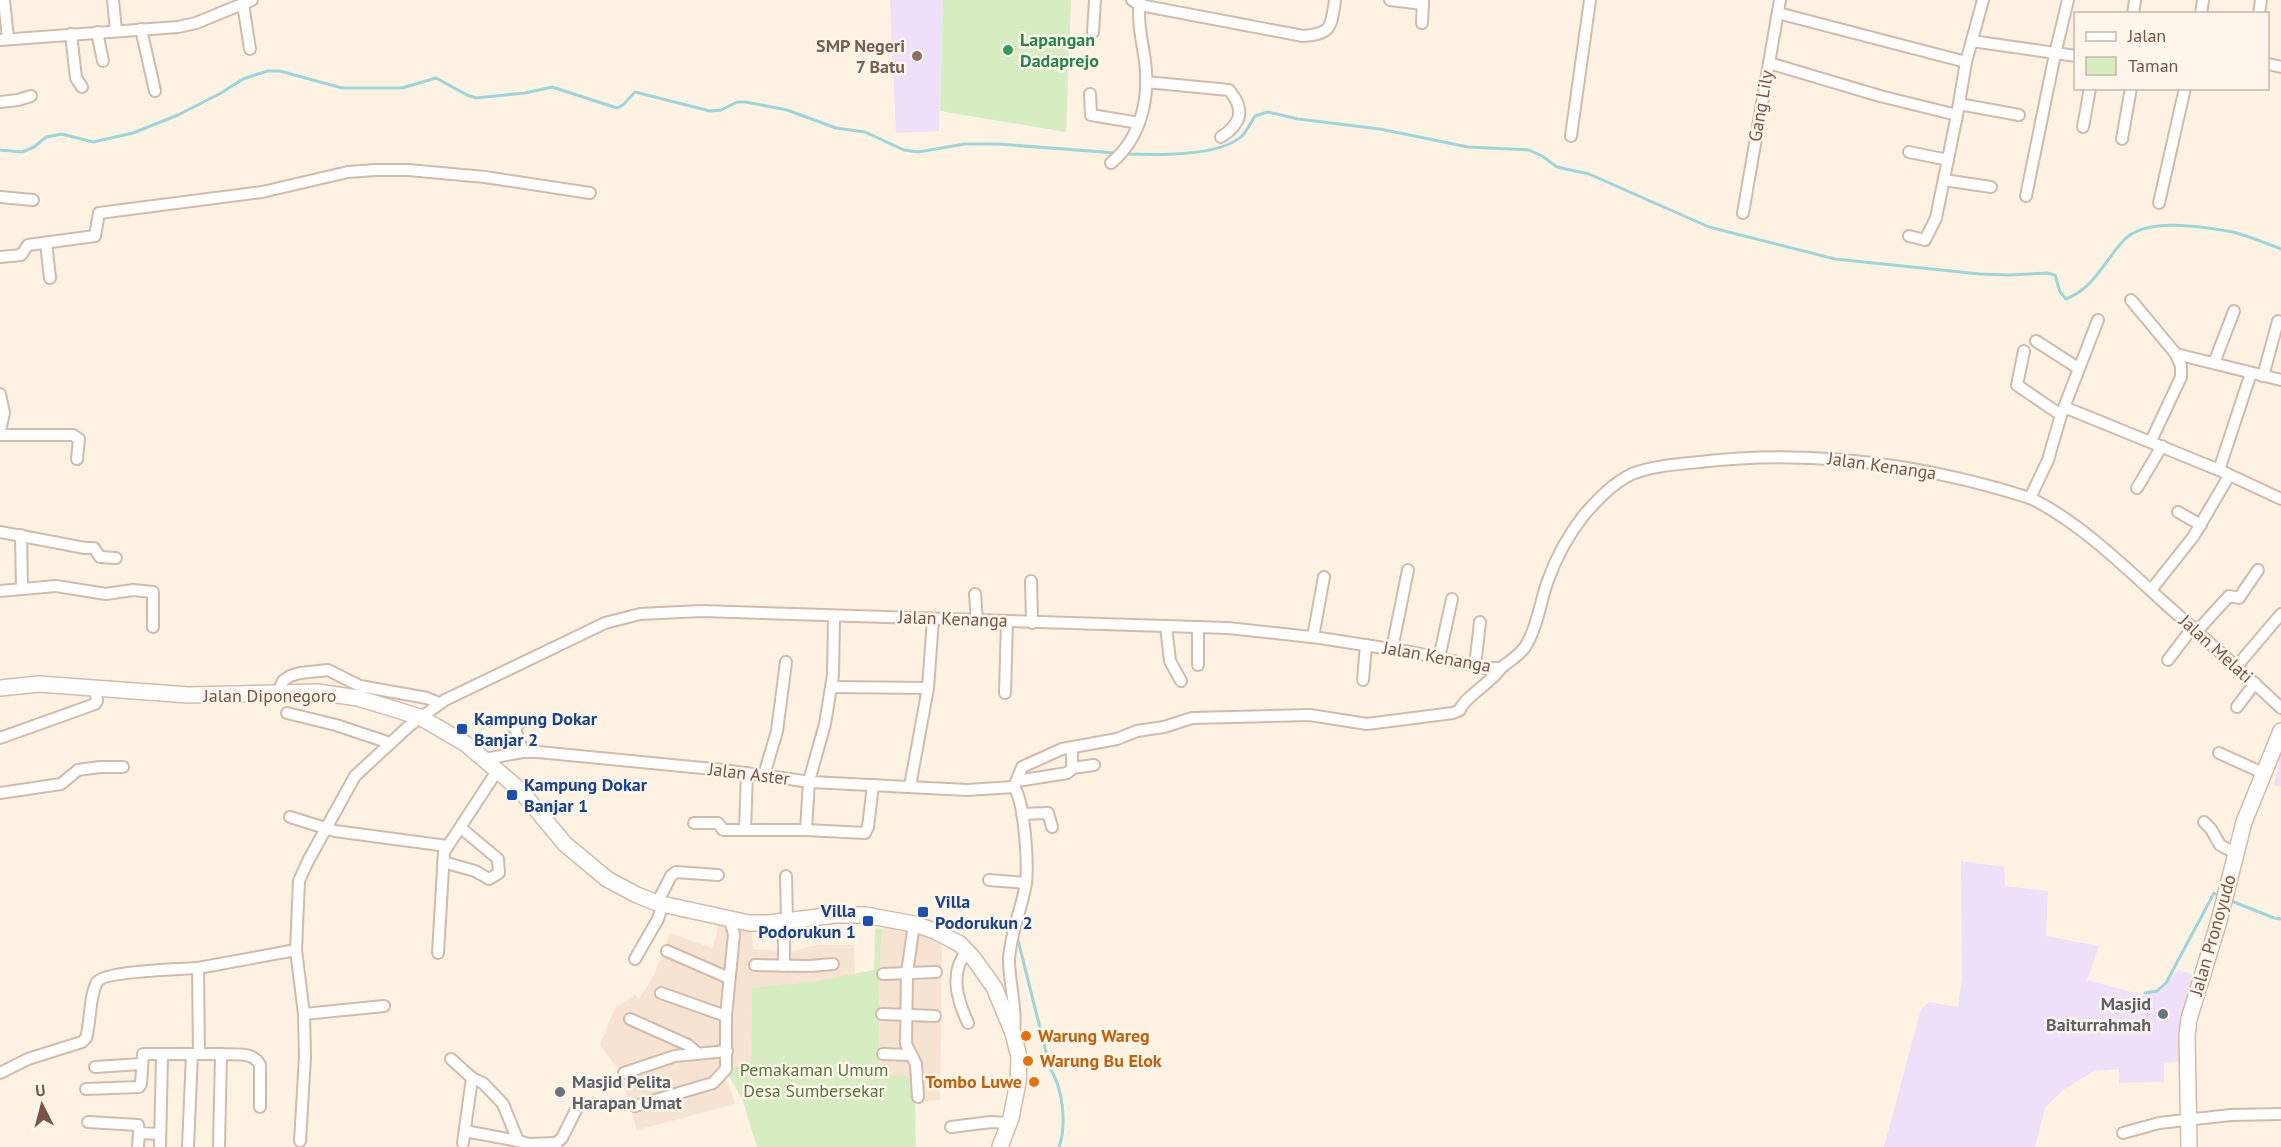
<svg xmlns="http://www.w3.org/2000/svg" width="2281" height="1147" font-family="'PT Sans',sans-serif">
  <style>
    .residential { fill: #f6e3d1 }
    .education { fill: #efe0fa }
    .green { fill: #d5edc0 }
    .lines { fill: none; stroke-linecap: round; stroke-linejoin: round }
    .stream { stroke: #9bd6dc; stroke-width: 3 }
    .minor-casing { stroke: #d3baab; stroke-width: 14 }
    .secondary-casing { stroke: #d6baa8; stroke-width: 18 }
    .minor { stroke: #fff; stroke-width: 10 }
    .secondary { stroke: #fff; stroke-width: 15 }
    .leisure-dot { fill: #2e9e5b; stroke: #fff6eb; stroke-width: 2 }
    .education-dot { fill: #8d6e63; stroke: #fff6eb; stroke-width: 2 }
    .transit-dot { fill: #1a4fb4; stroke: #fff6eb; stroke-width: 2 }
    .worship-dot { fill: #6b7280; stroke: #fff6eb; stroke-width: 2 }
    .food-dot { fill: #e8710a; stroke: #fff6eb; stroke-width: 2 }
    .labels { text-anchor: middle; stroke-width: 5; stroke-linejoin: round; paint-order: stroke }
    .leisure-label { font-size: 18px; font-weight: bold; fill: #27864d; stroke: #fff6eb; text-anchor: start }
    .education-label { font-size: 18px; font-weight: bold; fill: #785e54; stroke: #fff6eb; text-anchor: end }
    .street-label { font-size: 18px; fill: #795547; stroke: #fff6eb }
    .transit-label { font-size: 18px; font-weight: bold; fill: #164399; stroke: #fff6eb; text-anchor: start }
    .worship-label { font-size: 18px; font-weight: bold; fill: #5b616d; stroke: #fff6eb; text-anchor: end }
    .food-label { font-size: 18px; font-weight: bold; fill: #c56008; stroke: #fff6eb; text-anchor: start }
    .park-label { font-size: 18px; fill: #527a3b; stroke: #fff6eb }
  </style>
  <rect width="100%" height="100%" fill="#fef2e3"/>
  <!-- residential -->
  <g class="residential">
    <polygon points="720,922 752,929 753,949 788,952 818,945 854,945 855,975 773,987 752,988 751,1061 729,1070 724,1078 729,1085 735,1104 637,1130 619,1070 600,1045 614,1009 635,995 639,999 654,975 670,933 712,948"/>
    <polygon points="884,922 942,937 940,1100 915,1102 913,1080 879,1074 880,950"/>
  </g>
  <!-- education -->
  <g class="education">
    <polygon points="890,0 943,0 939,131 896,133"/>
    <polygon points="2281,747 2281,787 2274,785 2279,762 2274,759"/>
    <polygon points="1961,861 2004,867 2005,886 2048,891 2046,936 2099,946 2087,980 2143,995 2160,991 2178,970 2198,976 2184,1061 2164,1063 2164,1082 2119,1083 2119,1069 2094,1071 2062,1091 2045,1108 2035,1147 1884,1147 1921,1009 1929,1002 1958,1007 1962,980"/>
  </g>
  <!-- green -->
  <g class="green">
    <polygon points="943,0 1071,0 1066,132 940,111"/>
    <polygon points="875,928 883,929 880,950 879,1074 904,1076 913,1080 915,1102 916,1147 757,1147 742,1098 730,1078 729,1070 751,1061 752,988 816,981 874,970"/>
  </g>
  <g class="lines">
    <!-- stream -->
    <g class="stream">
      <polyline points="0,150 22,152 34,147 46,137 62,134 93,142 133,133 178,115 221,93 243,79 267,71 280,71 342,88 402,88 436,78 467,95 476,98 525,93 552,87 617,108 623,105 635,92 710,111 721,110 737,102 746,102 787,110 836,128 865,132 904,150 918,152 965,144 998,144 1116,153"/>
      <path d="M1126 154C1156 155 1219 157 1242 136 1247 131 1251 122 1255 116L1268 112 1298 119 1380 129 1468 147 1529 150 1542 156 1557 167 1589 174 1709 227 1835 259 1980 274 2010 275 2047 273 2055 275 2060 292 2066 299C2094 288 2104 262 2123 241 2145 216 2204 227 2233 232 2249 236 2265 243 2281 249"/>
      <polyline points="2229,900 2274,918 2281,919"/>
      <path d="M1017 936 1050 1068C1063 1089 1067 1124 1059 1147"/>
      <polyline points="2145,993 2157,991 2166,983 2214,893 2220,896"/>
    </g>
    <!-- minor casing -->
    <g class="minor-casing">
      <g id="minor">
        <polyline points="4,0 8,39"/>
        <polyline points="113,0 116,31"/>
        <path d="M1132 0 1140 5 1303 36C1332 34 1331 27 1335 0"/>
        <polyline points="1390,0 1423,4"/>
        <polyline points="243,4 250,49"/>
        <polyline points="1778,13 1966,62"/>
        <polyline points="2133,14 2135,0"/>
        <polyline points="2201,14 2203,0"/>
        <polyline points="2259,14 2261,0"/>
        <polyline points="1422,23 1423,0"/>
        <polyline points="141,29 155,91"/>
        <polyline points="97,32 103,61"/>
        <polyline points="1093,32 1095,0"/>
        <polyline points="71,34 76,78 82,87"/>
        <polyline points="0,40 178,27 196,23 252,0"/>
        <polyline points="1972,41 2076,56"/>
        <polyline points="1769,63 1880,96 1957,115"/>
        <polyline points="2268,64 2281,67"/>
        <path d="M1146 82 1229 90C1246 110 1241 124 1221 137"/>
        <polyline points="1090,94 1091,115 1139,123"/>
        <polyline points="0,102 18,100 31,96"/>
        <polyline points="1959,104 2019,115"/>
        <polyline points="2083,127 2090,88"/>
        <polyline points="1571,136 1590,0"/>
        <polyline points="2122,139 2131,88"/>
        <polyline points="1909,152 1948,160"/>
        <path d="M1111 163C1141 138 1150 98 1145 61 1142 41 1137 21 1140 0"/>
        <polyline points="1944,180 1991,187"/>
        <polyline points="2026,196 2055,54 2068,0"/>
        <polyline points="0,197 33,200"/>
        <polyline points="2159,203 2185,88"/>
        <polyline points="1743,213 1780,0"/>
        <polyline points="1909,236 1925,240 1936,218 1957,115 1966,62 1983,0"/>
        <polyline points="46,243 50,278"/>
        <polyline points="0,257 21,255 28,245 95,236 99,213 262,192 348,172 375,170 408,170 485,177 590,193"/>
        <polyline points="2131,300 2176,354 2281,380"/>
        <polyline points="2036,341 2078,368"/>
        <polyline points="2024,351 2017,385 2061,415"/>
        <polyline points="2214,363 2234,311"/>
        <polyline points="2263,376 2278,321"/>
        <polyline points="0,394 4,413 0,430"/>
        <polyline points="2064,407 2219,470 2281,499"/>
        <polyline points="0,435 73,435 79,439 77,459"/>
        <polyline points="2151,441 2181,377 2181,366 2176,354"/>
        <polyline points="2219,470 2251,373"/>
        <polyline points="2137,488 2162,446"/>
        <path d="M2030 498C2076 520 2120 562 2158 597 2199 634 2241 670 2281 708"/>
        <polyline points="2178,512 2201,525"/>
        <polyline points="0,532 85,548 94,548 100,557 116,558"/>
        <polyline points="21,535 22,589"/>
        <polyline points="1031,581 1032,623"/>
        <polyline points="2151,590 2193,537 2229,476"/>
        <polyline points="0,591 56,586 106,594 133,590 153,592 153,627"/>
        <polyline points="975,594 977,621"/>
        <polyline points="1166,626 1170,661 1181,681"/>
        <polyline points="2197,631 2229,596 2239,598 2258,570"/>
        <polyline points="1313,637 1324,577"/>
        <polyline points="1392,649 1408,570"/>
        <polyline points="1439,658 1452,599"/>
        <polyline points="2168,660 2193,627"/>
        <polyline points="1198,665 1198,627"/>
        <polyline points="1475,666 1480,622"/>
        <polyline points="2236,667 2281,614"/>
        <polyline points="1363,680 1366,645"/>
        <polyline points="831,687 928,688"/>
        <polyline points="278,693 283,681 290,676 300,673 328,670 360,686 427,698 439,703"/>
        <polyline points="1005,693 1007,622"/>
        <polyline points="2237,707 2255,683"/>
        <polyline points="287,713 336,725 390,743"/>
        <polyline points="0,738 95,704 97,701 95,688"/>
        <polyline points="523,752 515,729 520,722 529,720"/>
        <polyline points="2219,753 2263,773"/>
        <polyline points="484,759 523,752 538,752 723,770 811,782 967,790 1014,787"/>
        <polyline points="1072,768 1094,765"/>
        <polyline points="747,773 745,830 806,830 809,781 825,724 833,675 834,617"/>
        <polyline points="764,775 777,731 786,662"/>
        <polyline points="1017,781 1067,773 1072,769 1072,747"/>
        <polyline points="910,786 928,688 933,619"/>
        <path d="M1014 787 1022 767 1062 749 1117 739 1137 731 1164 727 1192 718 1310 715 1367 724 1453 713 1460 710C1463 698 1491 683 1501 668"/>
        <polyline points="0,793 61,784 78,770 100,767 123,767"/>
        <polyline points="1022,814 1048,813 1052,827"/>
        <polyline points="290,817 335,831 447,846"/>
        <polyline points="2204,822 2211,829 2220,845 2237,854"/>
        <polyline points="694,823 718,823 723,830 745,830"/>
        <polyline points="806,830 865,833 868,827 873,785"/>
        <polyline points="443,862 475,871 489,879 499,873 498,859 461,828"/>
        <polyline points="786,876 787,920"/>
        <polyline points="989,880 1026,883"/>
        <polyline points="657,903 671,876 676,872 718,875"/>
        <polyline points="914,924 907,973 906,1044 916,1064 918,1097"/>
        <polyline points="667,951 729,978"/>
        <path d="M967 951C949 973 957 999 968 1023"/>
        <polyline points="438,953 444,852 497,771"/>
        <polyline points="635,959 658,919 663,904"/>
        <polyline points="755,965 810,966 833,964"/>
        <polyline points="784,966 784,921"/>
        <polyline points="883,974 936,972"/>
        <polyline points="661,993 726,1016"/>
        <path d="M384 1006 304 1014 296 950 299 881 308 861 355 776 409 726 445 700 605 623 640 614 702 611 1228 628 1320 638 1416 653 1485 668H1501C1509 661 1519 656 1525 647 1537 628 1540 604 1547 583 1555 560 1569 534 1584 515 1598 499 1613 483 1632 474 1652 466 1678 464 1699 462 1811 449 1923 464 2030 498L2048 460 2061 415 2098 320"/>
        <polyline points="882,1014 935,1016"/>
        <polyline points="630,1019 688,1045 696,1052"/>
        <path d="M1014 1030C1017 1007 1009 983 1009 960 1010 933 1022 909 1026 883 1028 864 1025 803 1014 787"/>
        <polyline points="199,1054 221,1054 219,1147"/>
        <path d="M221 1054C235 1055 253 1051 260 1065V1107"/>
        <polyline points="883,1054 910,1055"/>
        <polyline points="451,1059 472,1078 483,1083 503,1104 518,1141"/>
        <polyline points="95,1067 141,1064"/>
        <path d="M0 1073 28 1059 82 1042 86 1038C91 1021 89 997 97 982 104 971 182 969 198 968"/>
        <polyline points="624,1073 675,1056 727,1051"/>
        <polyline points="86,1089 139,1087 141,1084 143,1054 199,1054 198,968 296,950"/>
        <polyline points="635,1106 713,1083 726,1069 726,1016 734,934 729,918"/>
        <polyline points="88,1122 138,1125 139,1133 160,1134"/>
        <polyline points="951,1127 991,1122 1009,1123"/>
        <polyline points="465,1131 518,1141 529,1144 556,1143"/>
        <polyline points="2123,1133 2159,1123 2231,1115 2281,1114"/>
        <polyline points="300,1141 305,1057 304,1014"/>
        <polyline points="463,1143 472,1078"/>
        <polyline points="138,1147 139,1133"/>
        <polyline points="160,1147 162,1056"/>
        <polyline points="188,1147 192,1054"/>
        <polyline points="556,1147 556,1143 562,1138 580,1102"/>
      </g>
    </g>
    <!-- secondary casing -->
    <g class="secondary-casing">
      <g id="secondary">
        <polyline points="0,688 39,684 189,695 317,692 358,698 420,717 466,744 520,790 565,844 607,879 637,895 657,903 749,923 769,923 835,915 865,915 914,924 935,931 960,944 974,959 994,987 1013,1033 1019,1057 1018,1082 1011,1118 1000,1147"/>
        <polyline points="2189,1147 2187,1035 2189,1019 2219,921 2244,822 2281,731"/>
      </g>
    </g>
    <!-- minor -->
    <use href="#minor" class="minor"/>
    <!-- secondary -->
    <use href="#secondary" class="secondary"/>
  </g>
  <!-- markers -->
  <circle class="leisure-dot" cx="1008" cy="50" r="6"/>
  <circle class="education-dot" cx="917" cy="56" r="6"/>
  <g class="transit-dot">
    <rect x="456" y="723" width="12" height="12" rx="3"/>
    <rect x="506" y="789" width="12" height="12" rx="3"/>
    <rect x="917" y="906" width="12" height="12" rx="3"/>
    <rect x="862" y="915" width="12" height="12" rx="3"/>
  </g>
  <g class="worship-dot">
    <circle cx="2163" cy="1014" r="6"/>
    <circle cx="560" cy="1092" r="6"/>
  </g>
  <g class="food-dot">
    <circle cx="1026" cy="1036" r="6"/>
    <circle cx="1028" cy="1061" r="6"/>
    <circle cx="1034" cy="1082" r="6"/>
  </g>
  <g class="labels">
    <!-- leisure labels -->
    <g class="leisure-label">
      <text x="1020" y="46">Lapangan<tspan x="1020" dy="21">Dadaprejo</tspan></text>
    </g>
    <!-- education labels -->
    <g class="education-label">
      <text x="905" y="52">SMP Negeri<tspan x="905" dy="21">7 Batu</tspan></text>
    </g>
    <!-- street labels -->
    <g class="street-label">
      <text transform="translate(1761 106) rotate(-80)" y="6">Gang Lily</text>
      <text transform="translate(1882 466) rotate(8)" y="6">Jalan Kenanga</text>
      <text transform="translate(953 619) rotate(2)" y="6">Jalan Kenanga</text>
      <text transform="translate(2216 649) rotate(42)" y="6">Jalan Melati</text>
      <text transform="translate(1437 657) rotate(10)" y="6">Jalan Kenanga</text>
      <text x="270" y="702">Jalan Diponegoro</text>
      <text transform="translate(749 774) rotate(7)" y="6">Jalan Aster</text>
      <text transform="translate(2213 935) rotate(-74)" y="6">Jalan Pronoyudo</text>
    </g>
    <!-- transit labels -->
    <g class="transit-label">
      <text x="474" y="725">Kampung Dokar<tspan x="474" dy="21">Banjar 2</tspan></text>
      <text x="524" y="791">Kampung Dokar<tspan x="524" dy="21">Banjar 1</tspan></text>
      <text x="935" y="908">Villa<tspan x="935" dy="21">Podorukun 2</tspan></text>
      <text x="856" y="917" text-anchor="end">Villa<tspan x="856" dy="21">Podorukun 1</tspan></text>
    </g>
    <!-- worship labels -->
    <g class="worship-label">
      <text x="2151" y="1010">Masjid<tspan x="2151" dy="21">Baiturrahmah</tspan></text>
      <text x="572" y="1088" text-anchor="start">Masjid Pelita<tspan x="572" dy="21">Harapan Umat</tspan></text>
    </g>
    <!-- food labels -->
    <g class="food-label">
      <text x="1038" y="1042">Warung Wareg</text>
      <text x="1040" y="1067">Warung Bu Elok</text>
      <text x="1022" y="1088" text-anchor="end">Tombo Luwe</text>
    </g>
    <!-- park labels -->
    <g class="park-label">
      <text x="814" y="1076">Pemakaman Umum<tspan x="814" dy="21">Desa Sumbersekar</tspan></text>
    </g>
  </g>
  <!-- legend -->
  <rect x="2074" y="12" width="195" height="78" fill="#fff6eb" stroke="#c9b6a9" stroke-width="1.5"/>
  <rect x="2086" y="32" width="30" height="9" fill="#ffffff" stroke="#c9b6a9" stroke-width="1.5"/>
  <text x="2128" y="42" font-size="18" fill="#795547">Jalan</text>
  <rect x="2086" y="57" width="30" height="18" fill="#d5edc0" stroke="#c9b6a9" stroke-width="1.5"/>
  <text x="2128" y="72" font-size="18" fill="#795547">Taman</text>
  <!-- north arrow -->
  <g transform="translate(42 1105) rotate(354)" stroke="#fff6eb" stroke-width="4.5" paint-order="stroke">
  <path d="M0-4.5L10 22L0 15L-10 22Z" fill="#795547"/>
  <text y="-9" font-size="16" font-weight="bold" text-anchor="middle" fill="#795547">U</text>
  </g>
</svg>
